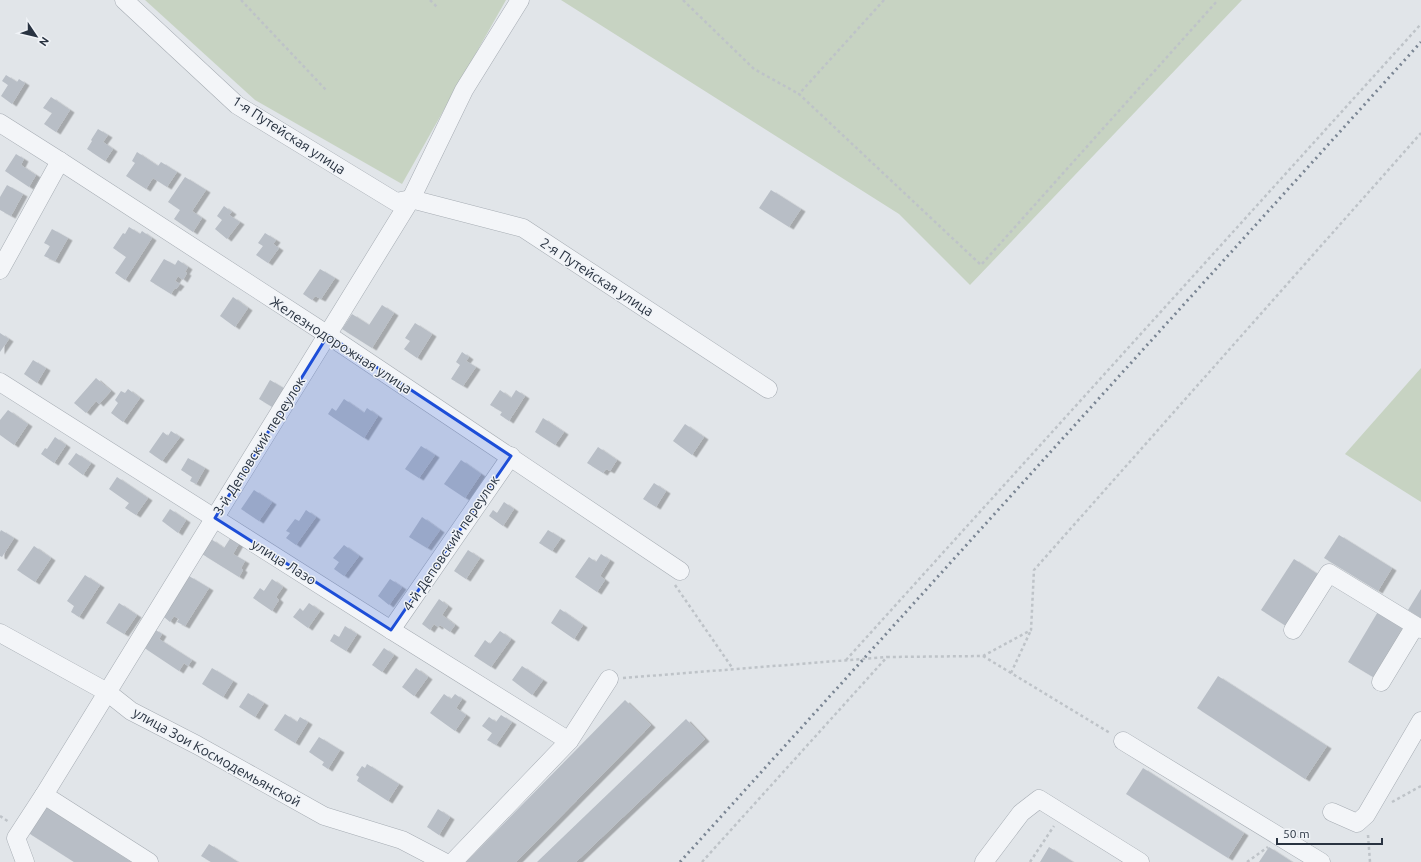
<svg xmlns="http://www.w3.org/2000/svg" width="1421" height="862" font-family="Ubuntu,sans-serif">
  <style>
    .green { fill: #c7d3c2 }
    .building { fill: #b8bec6; filter: url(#shadow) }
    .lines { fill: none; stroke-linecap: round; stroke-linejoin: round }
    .minor-casing { stroke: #a6acb3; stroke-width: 19 }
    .path { stroke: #bec3c8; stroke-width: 2.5; stroke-dasharray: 3 3; stroke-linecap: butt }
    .minor { stroke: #f3f5f8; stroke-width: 18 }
    .rail { stroke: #7a8593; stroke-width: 3; stroke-dasharray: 2 4; stroke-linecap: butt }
    .marked { fill: #1d4ed8; fill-opacity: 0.2; stroke: #1d4ed8; stroke-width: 3; stroke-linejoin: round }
    .labels { text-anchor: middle; stroke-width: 3; stroke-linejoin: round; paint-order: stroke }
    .street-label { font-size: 14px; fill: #293341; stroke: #f0f3f7 }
  </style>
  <defs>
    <filter id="shadow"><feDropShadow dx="4.5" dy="2.5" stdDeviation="0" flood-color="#0004"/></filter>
  </defs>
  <rect width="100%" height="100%" fill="#e1e5e9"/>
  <!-- green -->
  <g class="green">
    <polygon points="145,0 506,0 402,184 255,100"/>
    <polygon points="561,0 1242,0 970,285 899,214"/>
    <polygon points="1421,368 1421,502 1345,454"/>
  </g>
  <!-- building -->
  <g class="building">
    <polygon points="6,75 17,82 19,79 25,83 12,104 1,96 8,85 2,81"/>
    <polygon points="51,97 70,110 56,132 44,124 52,113 43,108"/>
    <polygon points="98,129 108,135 103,142 113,149 105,161 87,149 92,141 91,140"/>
    <polygon points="137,152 158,166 161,162 177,172 167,187 153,178 146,189 126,176 135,163 132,161"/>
    <polygon points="16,154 24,159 21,165 36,175 29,187 5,171"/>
    <polygon points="185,177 206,190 192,211 202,218 193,232 174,219 180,210 168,202"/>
    <polygon points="7,185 23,194 11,216 0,210 0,197"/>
    <polygon points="771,190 801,209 789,227 759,208"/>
    <polygon points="224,206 232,212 229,215 240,222 227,239 215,229 222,220 217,216"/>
    <polygon points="129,227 140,234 142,231 152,238 125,280 115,273 126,257 113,248 123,233 125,234"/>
    <polygon points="52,229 68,238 55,261 44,256 50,246 44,243"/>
    <polygon points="265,233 276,240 273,244 279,248 268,263 256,255 263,246 258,243"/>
    <polygon points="164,259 175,265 178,260 188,267 185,272 187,273 183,280 178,276 175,281 180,284 176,289 175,288 171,294 150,281"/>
    <polygon points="320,269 335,278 321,299 315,296 312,300 303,294"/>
    <polygon points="233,297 248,308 235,327 220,316"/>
    <polygon points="382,305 394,313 372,348 342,329 352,314 369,325"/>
    <polygon points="415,323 432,334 417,358 404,349 410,341 405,338"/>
    <polygon points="0,333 9,339 0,352"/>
    <polygon points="462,352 469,357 466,361 476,367 463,386 451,379 460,365 456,362"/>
    <polygon points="33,360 46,368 37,383 24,374"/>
    <polygon points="96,378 111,391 99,404 96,401 86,413 74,403"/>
    <polygon points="270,380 285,389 274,408 259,399"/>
    <polygon points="128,389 140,398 123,422 111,413 118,403 115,400 121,391 125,393"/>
    <polygon points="500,390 511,398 516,390 525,396 509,421 500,415 502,412 490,405"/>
    <polygon points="344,399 364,413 367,408 378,416 364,438 328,414 332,408 336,411"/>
    <polygon points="8,410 28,424 14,445 0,435 0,420"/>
    <polygon points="543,418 564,432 555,445 535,432"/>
    <polygon points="685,424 704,437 692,455 673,441"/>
    <polygon points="171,431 180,437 162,461 149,452 163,432 168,436"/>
    <polygon points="55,437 66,445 54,463 41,454 45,448 47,449"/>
    <polygon points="421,446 435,455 419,478 405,469"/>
    <polygon points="598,447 617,460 610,471 606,469 603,473 587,463"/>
    <polygon points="76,453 91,463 83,475 68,464"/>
    <polygon points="188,458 205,468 196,484 190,481 192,477 181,470"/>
    <polygon points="461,460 481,474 465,498 444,484"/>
    <polygon points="117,477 148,498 136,515 125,508 129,503 109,489"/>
    <polygon points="654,483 666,491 656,507 643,499"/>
    <polygon points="254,490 272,502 259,521 241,509"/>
    <polygon points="504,502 514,509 503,526 489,516 493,510 497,513"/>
    <polygon points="170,509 186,520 178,533 162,521"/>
    <polygon points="306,510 316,517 296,545 286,538 290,533 286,531 295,519 299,521"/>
    <polygon points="422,517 440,530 427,548 409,537"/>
    <polygon points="1,530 14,538 2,557 0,556 0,532"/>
    <polygon points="548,530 561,538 552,551 539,543"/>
    <polygon points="1339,535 1392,568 1378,591 1324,558"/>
    <polygon points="231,537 240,542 233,554 245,561 241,568 243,570 239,577 202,554 211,539 224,548"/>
    <polygon points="344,545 359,556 344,576 334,569 339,562 333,558"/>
    <polygon points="34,546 51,558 35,582 17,570"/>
    <polygon points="468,550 480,558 466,579 454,571"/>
    <polygon points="601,554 610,560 600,576 605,580 597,592 575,577 589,557 596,562"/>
    <polygon points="1294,559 1319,575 1286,626 1261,610"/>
    <polygon points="85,575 100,585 79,617 71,612 74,606 67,601"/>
    <polygon points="189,576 209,588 185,626 177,622 179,619 174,616 170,622 164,617"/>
    <polygon points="272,579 283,587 276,597 279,600 272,611 253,598 260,588 264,591"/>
    <polygon points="390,579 402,587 389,605 378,596"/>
    <polygon points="1421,589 1421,618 1408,610"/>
    <polygon points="439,599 448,606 442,615 455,625 450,632 440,625 438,627 434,624 430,630 422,624"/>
    <polygon points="119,603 137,615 124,634 106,623"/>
    <polygon points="309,603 320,611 308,628 293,617 300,608 303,611"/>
    <polygon points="560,609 583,625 574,639 551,623"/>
    <polygon points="1379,610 1404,625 1373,677 1348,662"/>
    <polygon points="345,626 357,634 346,651 330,641 334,634 339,637"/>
    <polygon points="154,629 162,634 159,639 192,660 188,666 184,663 179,671 143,647"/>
    <polygon points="500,631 511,639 491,667 474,656 485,640 490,644"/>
    <polygon points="384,648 394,655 382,672 372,665"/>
    <polygon points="522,666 543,680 532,695 512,680"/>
    <polygon points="212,668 233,681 223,697 202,684"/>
    <polygon points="416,668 428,677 414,696 402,687"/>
    <polygon points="1218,676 1327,746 1305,779 1197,708"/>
    <polygon points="248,693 264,703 255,717 239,707"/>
    <polygon points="444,694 451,699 455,694 462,699 456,708 466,715 455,731 430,713"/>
    <polygon points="625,700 651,725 516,862 466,862"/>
    <polygon points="285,714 297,722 300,717 308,722 295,743 274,730"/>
    <polygon points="501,715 512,722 496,745 487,740 492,733 482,726 489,717 496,722"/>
    <polygon points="686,719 705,739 576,862 537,862"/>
    <polygon points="319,737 340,750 328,769 322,765 324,762 309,752"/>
    <polygon points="367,764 399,784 388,801 357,781 359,777 356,775 362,766 365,768"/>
    <polygon points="1143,768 1244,833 1228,858 1126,794"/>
    <polygon points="44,806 131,862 74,862 27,832"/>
    <polygon points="438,809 450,817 439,835 427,827"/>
    <polygon points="209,844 238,862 211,862 201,856"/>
    <polygon points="1049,847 1073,862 1040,862"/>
    <polygon points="1269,847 1292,862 1259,862"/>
  </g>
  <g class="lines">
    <!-- minor casing -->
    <g class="minor-casing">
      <g id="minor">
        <polyline points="124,0 237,105 396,202 411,199 523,228 768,389"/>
        <polyline points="0,123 60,161 328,335 680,571"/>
        <polyline points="0,270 60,161"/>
        <polyline points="0,382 391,630 569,741"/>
        <polyline points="391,630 511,456"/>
        <polyline points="1293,630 1329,573 1421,629"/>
        <polyline points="0,633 107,692 131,711 197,745 324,816 402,840 444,862"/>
        <polyline points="1381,682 1415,626"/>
        <polyline points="1123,741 1321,862"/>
        <polyline points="44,795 149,862"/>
        <polyline points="1332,812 1357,823 1366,815 1421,721"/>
        <polyline points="25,862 16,838 44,795 411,199 464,90 520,0"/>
        <polyline points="453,862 569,741 609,679"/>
        <polyline points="984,862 1021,813 1039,799 1140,862"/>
      </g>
    </g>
    <!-- path -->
    <g class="path">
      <polyline points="241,0 326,90"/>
      <polyline points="430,0 438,8"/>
      <polyline points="683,0 754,69 799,94"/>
      <polyline points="884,0 799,94 981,265 1218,0"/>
      <polyline points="675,585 733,669"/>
      <polyline points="983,656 1110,733"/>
      <polyline points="846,660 1421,24"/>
      <polyline points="1011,673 1031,630"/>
      <polyline points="623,678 887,657"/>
      <polyline points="1392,802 1421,786"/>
      <polyline points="0,816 9,822"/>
      <polyline points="1368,835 1370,862"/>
      <polyline points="702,862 887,657 983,656 1031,630 1034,570 1421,133"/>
      <polyline points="1030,862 1054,826"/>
      <polyline points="1247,862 1268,847"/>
    </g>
    <!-- minor -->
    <use href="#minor" class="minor"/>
    <!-- rail -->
    <polyline class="rail" points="680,862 1421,42"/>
  </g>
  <!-- marked area -->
  <path class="marked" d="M328 335 511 456 391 630 215 518Z"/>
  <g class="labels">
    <!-- street labels -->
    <g class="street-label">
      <text transform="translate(289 135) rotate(33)" y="5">1-я Путейская улица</text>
      <text transform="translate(597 277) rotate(33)" y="5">2-я Путейская улица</text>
      <text transform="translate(341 345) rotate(33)" y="5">Железнодорожная улица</text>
      <text transform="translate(259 446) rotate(-58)" y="5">3-й Деповский переулок</text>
      <text transform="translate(451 543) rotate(-56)" y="5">4-й Деповский переулок</text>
      <text transform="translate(284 562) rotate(32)" y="5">улица Лазо</text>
      <text transform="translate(217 757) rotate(29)" y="5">улица Зои Космодемьянской</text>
    </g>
  </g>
  <!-- north arrow -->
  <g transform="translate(36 36) rotate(125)" stroke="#f0f3f7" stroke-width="3" paint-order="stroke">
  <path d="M0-3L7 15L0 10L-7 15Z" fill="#293341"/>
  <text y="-6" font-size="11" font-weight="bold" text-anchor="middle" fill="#293341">N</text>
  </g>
  <!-- scale -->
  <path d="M1277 838v6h105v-6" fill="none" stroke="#293341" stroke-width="2"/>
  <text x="1283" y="838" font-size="12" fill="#293341" stroke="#f0f3f7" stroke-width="3" paint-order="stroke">50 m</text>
</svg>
